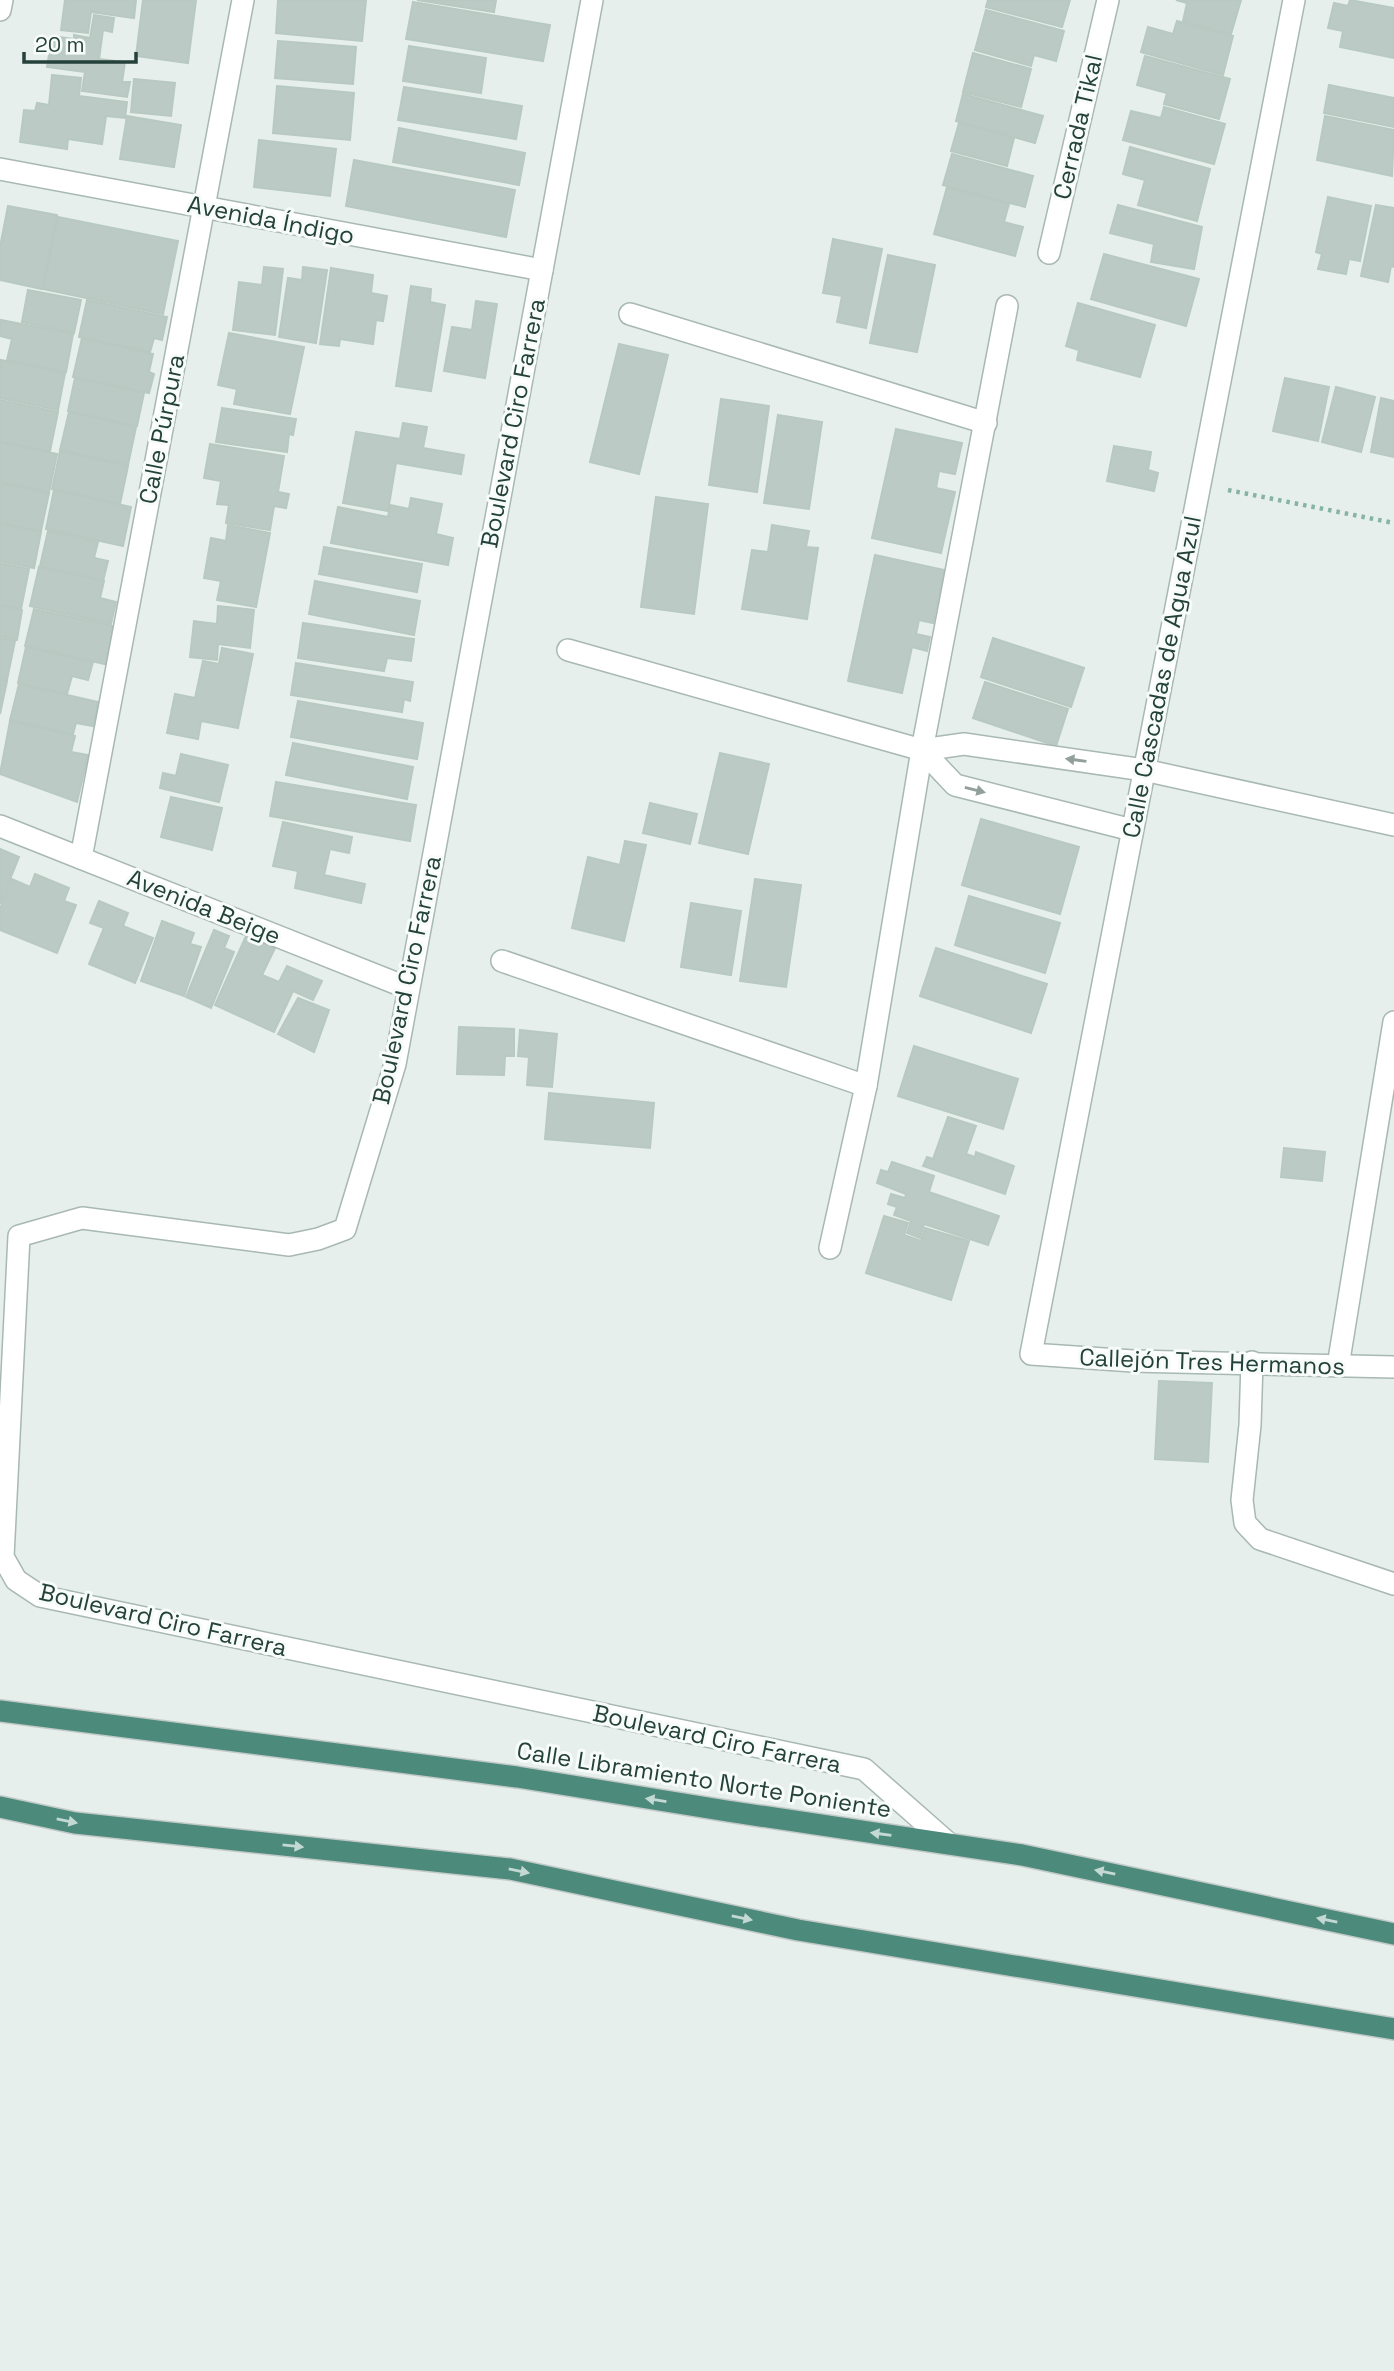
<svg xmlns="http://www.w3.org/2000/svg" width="1394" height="2371" font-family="'Space Grotesk',sans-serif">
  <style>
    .building { fill: #bbcac4; stroke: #b8c9c2; stroke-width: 2 }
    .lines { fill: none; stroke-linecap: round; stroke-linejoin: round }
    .minor-casing { stroke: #a8b8b2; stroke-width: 24 }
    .trunk-casing { stroke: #c2cac8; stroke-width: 24 }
    .path { stroke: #86b3a5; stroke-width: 4.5; stroke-dasharray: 3.5 5; stroke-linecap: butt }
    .minor { stroke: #fff; stroke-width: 21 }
    .trunk { stroke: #4c8a7c; stroke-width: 21 }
    .oneway { fill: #92a09c }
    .oneway2 { fill: #c4d9d4 }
    .labels { text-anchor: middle; stroke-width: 6; stroke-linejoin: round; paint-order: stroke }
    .street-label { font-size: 24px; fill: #24423a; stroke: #f7fbf9 }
  </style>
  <rect width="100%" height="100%" fill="#e6efeb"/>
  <!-- building -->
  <g class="building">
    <polygon points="65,0 136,0 134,18 91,12 88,33 61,30"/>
    <polygon points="143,0 196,0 188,63 136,56"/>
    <polygon points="278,0 366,0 362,41 276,33"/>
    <polygon points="417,0 496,0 494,12"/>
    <polygon points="988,0 1070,0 1062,27 986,7"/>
    <polygon points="1176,0 1241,0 1231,34 1183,21 1187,3"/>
    <polygon points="1350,0 1394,8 1394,58 1340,47 1343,31 1328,28 1334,3 1348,6"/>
    <polygon points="413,2 550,25 543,61 406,39"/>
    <polygon points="986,10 1064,31 1056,61 1034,55 1031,66 975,50"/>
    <polygon points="94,15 114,18 112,32 103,30 99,59 125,62 122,82 130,82 127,97 82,91 85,72 47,67 52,36 74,39 74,35 90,38"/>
    <polygon points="1177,21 1233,36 1223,75 1141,52 1148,27 1173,34"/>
    <polygon points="278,41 356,47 353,84 275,78"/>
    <polygon points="409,46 486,58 481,93 403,81"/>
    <polygon points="973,53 1031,69 1021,107 963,92"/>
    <polygon points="1145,56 1230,79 1219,119 1164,104 1167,93 1137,85"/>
    <polygon points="52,75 81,78 79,96 127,102 125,118 106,116 102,144 68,139 67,149 20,142 24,110 35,111 37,103 49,105"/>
    <polygon points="134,79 175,83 171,116 131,112"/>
    <polygon points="1329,85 1394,98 1394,127 1324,113"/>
    <polygon points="277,86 354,93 350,140 273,133"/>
    <polygon points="404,87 522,106 516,139 398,120"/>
    <polygon points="963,94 1043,116 1035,143 956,121"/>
    <polygon points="1164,107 1225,124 1214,164 1123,140 1131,111 1161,118"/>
    <polygon points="127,116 181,125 174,167 120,159"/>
    <polygon points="1325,116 1394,130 1392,176 1317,160"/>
    <polygon points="959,123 1014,138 1007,166 951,151"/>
    <polygon points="399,128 525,153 519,185 393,162"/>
    <polygon points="259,140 336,149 330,196 254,187"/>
    <polygon points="1130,147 1210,169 1197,221 1138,205 1145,180 1123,174"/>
    <polygon points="952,154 1033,176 1025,207 943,185"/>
    <polygon points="354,160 515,190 506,237 346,206"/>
    <polygon points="947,187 1009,204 1004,222 1023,227 1015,256 934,234"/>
    <polygon points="1328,197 1371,206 1360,261 1349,259 1346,274 1318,269 1322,254 1316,252"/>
    <polygon points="1118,205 1202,227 1194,269 1151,262 1154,244 1110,233"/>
    <polygon points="1376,205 1394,208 1394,267 1391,266 1388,282 1361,276"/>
    <polygon points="8,206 57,215 42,289 0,280 0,247"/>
    <polygon points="58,217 178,241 163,314 43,289"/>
    <polygon points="833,239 882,249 866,328 837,322 842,296 823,293"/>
    <polygon points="1104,254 1199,279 1186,326 1091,299"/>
    <polygon points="888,255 935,265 917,352 870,343"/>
    <polygon points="264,267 283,269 275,335 233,330 239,282 262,285"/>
    <polygon points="303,267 327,270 316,343 279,337 288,278 302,280"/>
    <polygon points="331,268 373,275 371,293 387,296 383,321 376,320 373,344 340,339 339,346 320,344"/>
    <polygon points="411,286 431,289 430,302 445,305 431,391 396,386"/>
    <polygon points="28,290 81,300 74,333 22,322"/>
    <polygon points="87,300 167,317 162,340 154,338 150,352 79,337"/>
    <polygon points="476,301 497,304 485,378 444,371 452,327 472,330"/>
    <polygon points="1078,303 1155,325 1140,377 1077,360 1079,350 1066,346"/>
    <polygon points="1,320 73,334 66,372 7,360 12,339 0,336"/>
    <polygon points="229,333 304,347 290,414 234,404 237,389 218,385"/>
    <polygon points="82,338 153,354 149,372 154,374 149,393 73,377"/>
    <polygon points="619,344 668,355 639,474 590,462"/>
    <polygon points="1,360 65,373 58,410 0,398"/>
    <polygon points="75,378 144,393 137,426 68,411"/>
    <polygon points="1285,378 1329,387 1318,441 1273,431"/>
    <polygon points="1336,387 1375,397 1361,452 1322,442"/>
    <polygon points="1381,398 1394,401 1394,457 1371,452"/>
    <polygon points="721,399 769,406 757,492 709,485"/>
    <polygon points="0,400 58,412 50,451 0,442"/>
    <polygon points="222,408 296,419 293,435 289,434 287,452 216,442"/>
    <polygon points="69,412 136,427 128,465 60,450"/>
    <polygon points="778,415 822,422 809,509 764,503"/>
    <polygon points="403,423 427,427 423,448 464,455 461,474 396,463 388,511 343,503 356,432 400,439"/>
    <polygon points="896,429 962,443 955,474 939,471 936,488 955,492 941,553 872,538"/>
    <polygon points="0,442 57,454 49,492 0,482"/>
    <polygon points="210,444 284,456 278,492 289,494 286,508 274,506 270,530 226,523 229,505 217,504 221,481 204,478"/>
    <polygon points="1114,446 1151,452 1148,470 1158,473 1154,491 1107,481"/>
    <polygon points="60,451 128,466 120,504 52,489"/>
    <polygon points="0,483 49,493 41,531 0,523"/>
    <polygon points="54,490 131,507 123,546 46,529"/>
    <polygon points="656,497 708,504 694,614 641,607"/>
    <polygon points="411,498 442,504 436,534 453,538 448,565 331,543 338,507 388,517 390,505 409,509"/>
    <polygon points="0,524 41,532 34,568 0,561"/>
    <polygon points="228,525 270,533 256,607 217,600 221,581 204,578 211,538 226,541"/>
    <polygon points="772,525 809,531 806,547 818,548 807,619 742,609 752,550 768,552"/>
    <polygon points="48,531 98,542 94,558 108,561 103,581 40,566"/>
    <polygon points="324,547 422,564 417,592 319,574"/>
    <polygon points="875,555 944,570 933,623 919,620 916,634 930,637 927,651 912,647 902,693 848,681"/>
    <polygon points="0,563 29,569 21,609 0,604"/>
    <polygon points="39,567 104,581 100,598 116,602 111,624 30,606"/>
    <polygon points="315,581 420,601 414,635 309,614"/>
    <polygon points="0,605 22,610 17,640 0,636"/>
    <polygon points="218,606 254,610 250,648 218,644 217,660 190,657 194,621 217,624"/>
    <polygon points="34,609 117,627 109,665 25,646"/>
    <polygon points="303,623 414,639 411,661 387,658 384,671 298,658"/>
    <polygon points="0,638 15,641 7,680 0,679"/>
    <polygon points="993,638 1084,668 1071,707 981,677"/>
    <polygon points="26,647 93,662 88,680 72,676 67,694 18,683"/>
    <polygon points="222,648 253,654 238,728 201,721 198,739 167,733 175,694 195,698 203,661 219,664"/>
    <polygon points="296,663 413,682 410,701 404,699 402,712 291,695"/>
    <polygon points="0,680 7,681 0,714"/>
    <polygon points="985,682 1068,709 1056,746 973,718"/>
    <polygon points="19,684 98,702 93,726 76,723 73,734 10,720"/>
    <polygon points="298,701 423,723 417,759 291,737"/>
    <polygon points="10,721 75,736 71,752 88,755 77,802 0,774"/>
    <polygon points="293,743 413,767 407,799 286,775"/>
    <polygon points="720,753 769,764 748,854 699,843"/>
    <polygon points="181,754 228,765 219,802 160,788 163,773 176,776"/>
    <polygon points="276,782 416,805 410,841 270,816"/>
    <polygon points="171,797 222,808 212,850 161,837"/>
    <polygon points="650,803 697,814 690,844 643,833"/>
    <polygon points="981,819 1079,847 1060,914 962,885"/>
    <polygon points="283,822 352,837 349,853 330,849 324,875 365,884 361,903 295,888 298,871 273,866"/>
    <polygon points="625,841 646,845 624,941 572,928 588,857 620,865"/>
    <polygon points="0,849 19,857 0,904"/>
    <polygon points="35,874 69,888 64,901 76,905 57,953 0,930 0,909 12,879 30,887"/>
    <polygon points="755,879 801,885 786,987 740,981"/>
    <polygon points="969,896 1060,923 1045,973 955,945"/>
    <polygon points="99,901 128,913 123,926 153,938 135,983 89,964 104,928 90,923"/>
    <polygon points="691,903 741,911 731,975 681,967"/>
    <polygon points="162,921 194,933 190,944 201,947 184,996 141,981"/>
    <polygon points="214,930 229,936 224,948 234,952 211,1008 186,997"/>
    <polygon points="246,936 275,948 262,975 279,982 287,966 322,981 313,1000 293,991 274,1032 215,1005"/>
    <polygon points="936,948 1047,984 1031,1033 920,996"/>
    <polygon points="298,998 329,1010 314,1052 278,1034"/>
    <polygon points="459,1027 514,1029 514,1056 505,1056 504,1075 457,1074"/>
    <polygon points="520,1030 557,1034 552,1087 527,1085 529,1057 518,1056"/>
    <polygon points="914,1046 1018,1079 1003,1129 898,1096"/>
    <polygon points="549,1093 654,1103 650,1148 545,1139"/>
    <polygon points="948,1117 976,1126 966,1154 975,1157 976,1152 1014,1166 1005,1194 923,1166 927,1157 933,1159"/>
    <polygon points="1284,1148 1325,1152 1322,1181 1281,1177"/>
    <polygon points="892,1162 934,1176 929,1192 999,1216 988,1245 924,1224 920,1238 907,1233 911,1221 894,1215 897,1207 888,1204 891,1194 905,1198 906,1194 877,1183 881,1170 888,1172"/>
    <polygon points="884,1216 908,1223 904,1235 921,1241 925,1228 969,1241 951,1300 866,1273"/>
    <polygon points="1159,1381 1212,1383 1208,1462 1155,1459"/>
  </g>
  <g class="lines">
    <!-- minor casing -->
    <g class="minor-casing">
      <g id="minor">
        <polyline points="592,0 395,1064 345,1229 318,1239 289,1245 82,1218 19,1236 3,1557 16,1580 40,1596 864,1769 948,1843"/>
        <polyline points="1294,0 1031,1354 1133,1361 1394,1367"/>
        <polyline points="0,10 2,0"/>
        <polyline points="0,169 542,270"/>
        <polyline points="1049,253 1108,0"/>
        <polyline points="630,314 986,423"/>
        <polyline points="568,650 922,750 964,744 1144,770 1394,825"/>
        <polyline points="922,750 955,785 1132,830"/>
        <polyline points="0,826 408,988"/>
        <polyline points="81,858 243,0"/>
        <polyline points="502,961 866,1086"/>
        <polyline points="830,1248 866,1086 922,750 1007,306"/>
        <polyline points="1252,1362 1250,1425 1242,1500 1245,1523 1260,1539 1394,1584"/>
        <polyline points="1338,1366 1394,1022"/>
      </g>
    </g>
    <!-- trunk casing -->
    <g class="trunk-casing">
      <g id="trunk">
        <polyline points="0,1711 517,1777 727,1811 1022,1855 1394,1934"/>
        <polyline points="0,1807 75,1823 510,1869 798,1930 1394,2029"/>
      </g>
    </g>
    <!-- path -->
    <polyline class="path" points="1228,490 1394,523"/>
    <!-- minor -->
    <use href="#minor" class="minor"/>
    <!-- trunk -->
    <use href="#trunk" class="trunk"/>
  </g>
  <!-- one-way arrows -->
  <defs><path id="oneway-solid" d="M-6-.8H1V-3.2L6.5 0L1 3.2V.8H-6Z" transform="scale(1.75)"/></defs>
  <g class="oneway">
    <use href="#oneway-solid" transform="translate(1076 760) rotate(-172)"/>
    <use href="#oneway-solid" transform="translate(975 790) rotate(14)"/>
  </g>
  <g class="oneway2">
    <use href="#oneway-solid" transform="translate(656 1800) rotate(-171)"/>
    <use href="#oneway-solid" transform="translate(67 1821) rotate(11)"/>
    <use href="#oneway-solid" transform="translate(881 1834) rotate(-172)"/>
    <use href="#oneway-solid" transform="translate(293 1846) rotate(6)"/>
    <use href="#oneway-solid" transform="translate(519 1871) rotate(11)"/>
    <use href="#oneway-solid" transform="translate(1105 1872) rotate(-168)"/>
    <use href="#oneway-solid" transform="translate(742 1918) rotate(12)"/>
    <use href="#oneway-solid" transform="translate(1327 1920) rotate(-168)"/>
  </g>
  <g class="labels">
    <!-- street labels -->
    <g class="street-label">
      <text transform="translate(1078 127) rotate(-77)" y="8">Cerrada Tikal</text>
      <text transform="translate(271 220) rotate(11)" y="8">Avenida Índigo</text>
      <text transform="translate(513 423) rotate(-79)" y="8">Boulevard Ciro Farrera</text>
      <text transform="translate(162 429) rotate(-79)" y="8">Calle Púrpura</text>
      <text transform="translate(1162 677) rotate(-79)" y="8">Calle Cascadas de Agua Azul</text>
      <text transform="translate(204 907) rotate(22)" y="8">Avenida Beige</text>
      <text transform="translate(407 980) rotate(-78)" y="8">Boulevard Ciro Farrera</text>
      <text transform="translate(1212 1362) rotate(2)" y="8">Callejón Tres Hermanos</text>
      <text transform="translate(163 1620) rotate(13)" y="8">Boulevard Ciro Farrera</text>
      <text transform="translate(717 1739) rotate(12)" y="8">Boulevard Ciro Farrera</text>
      <text transform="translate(704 1780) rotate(9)" y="8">Calle Libramiento Norte Poniente</text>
    </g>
  </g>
  <!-- scale -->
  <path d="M24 52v10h112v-10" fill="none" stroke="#24423a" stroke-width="3.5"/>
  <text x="35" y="52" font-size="21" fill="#24423a" stroke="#f7fbf9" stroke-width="5" paint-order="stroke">20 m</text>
</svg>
